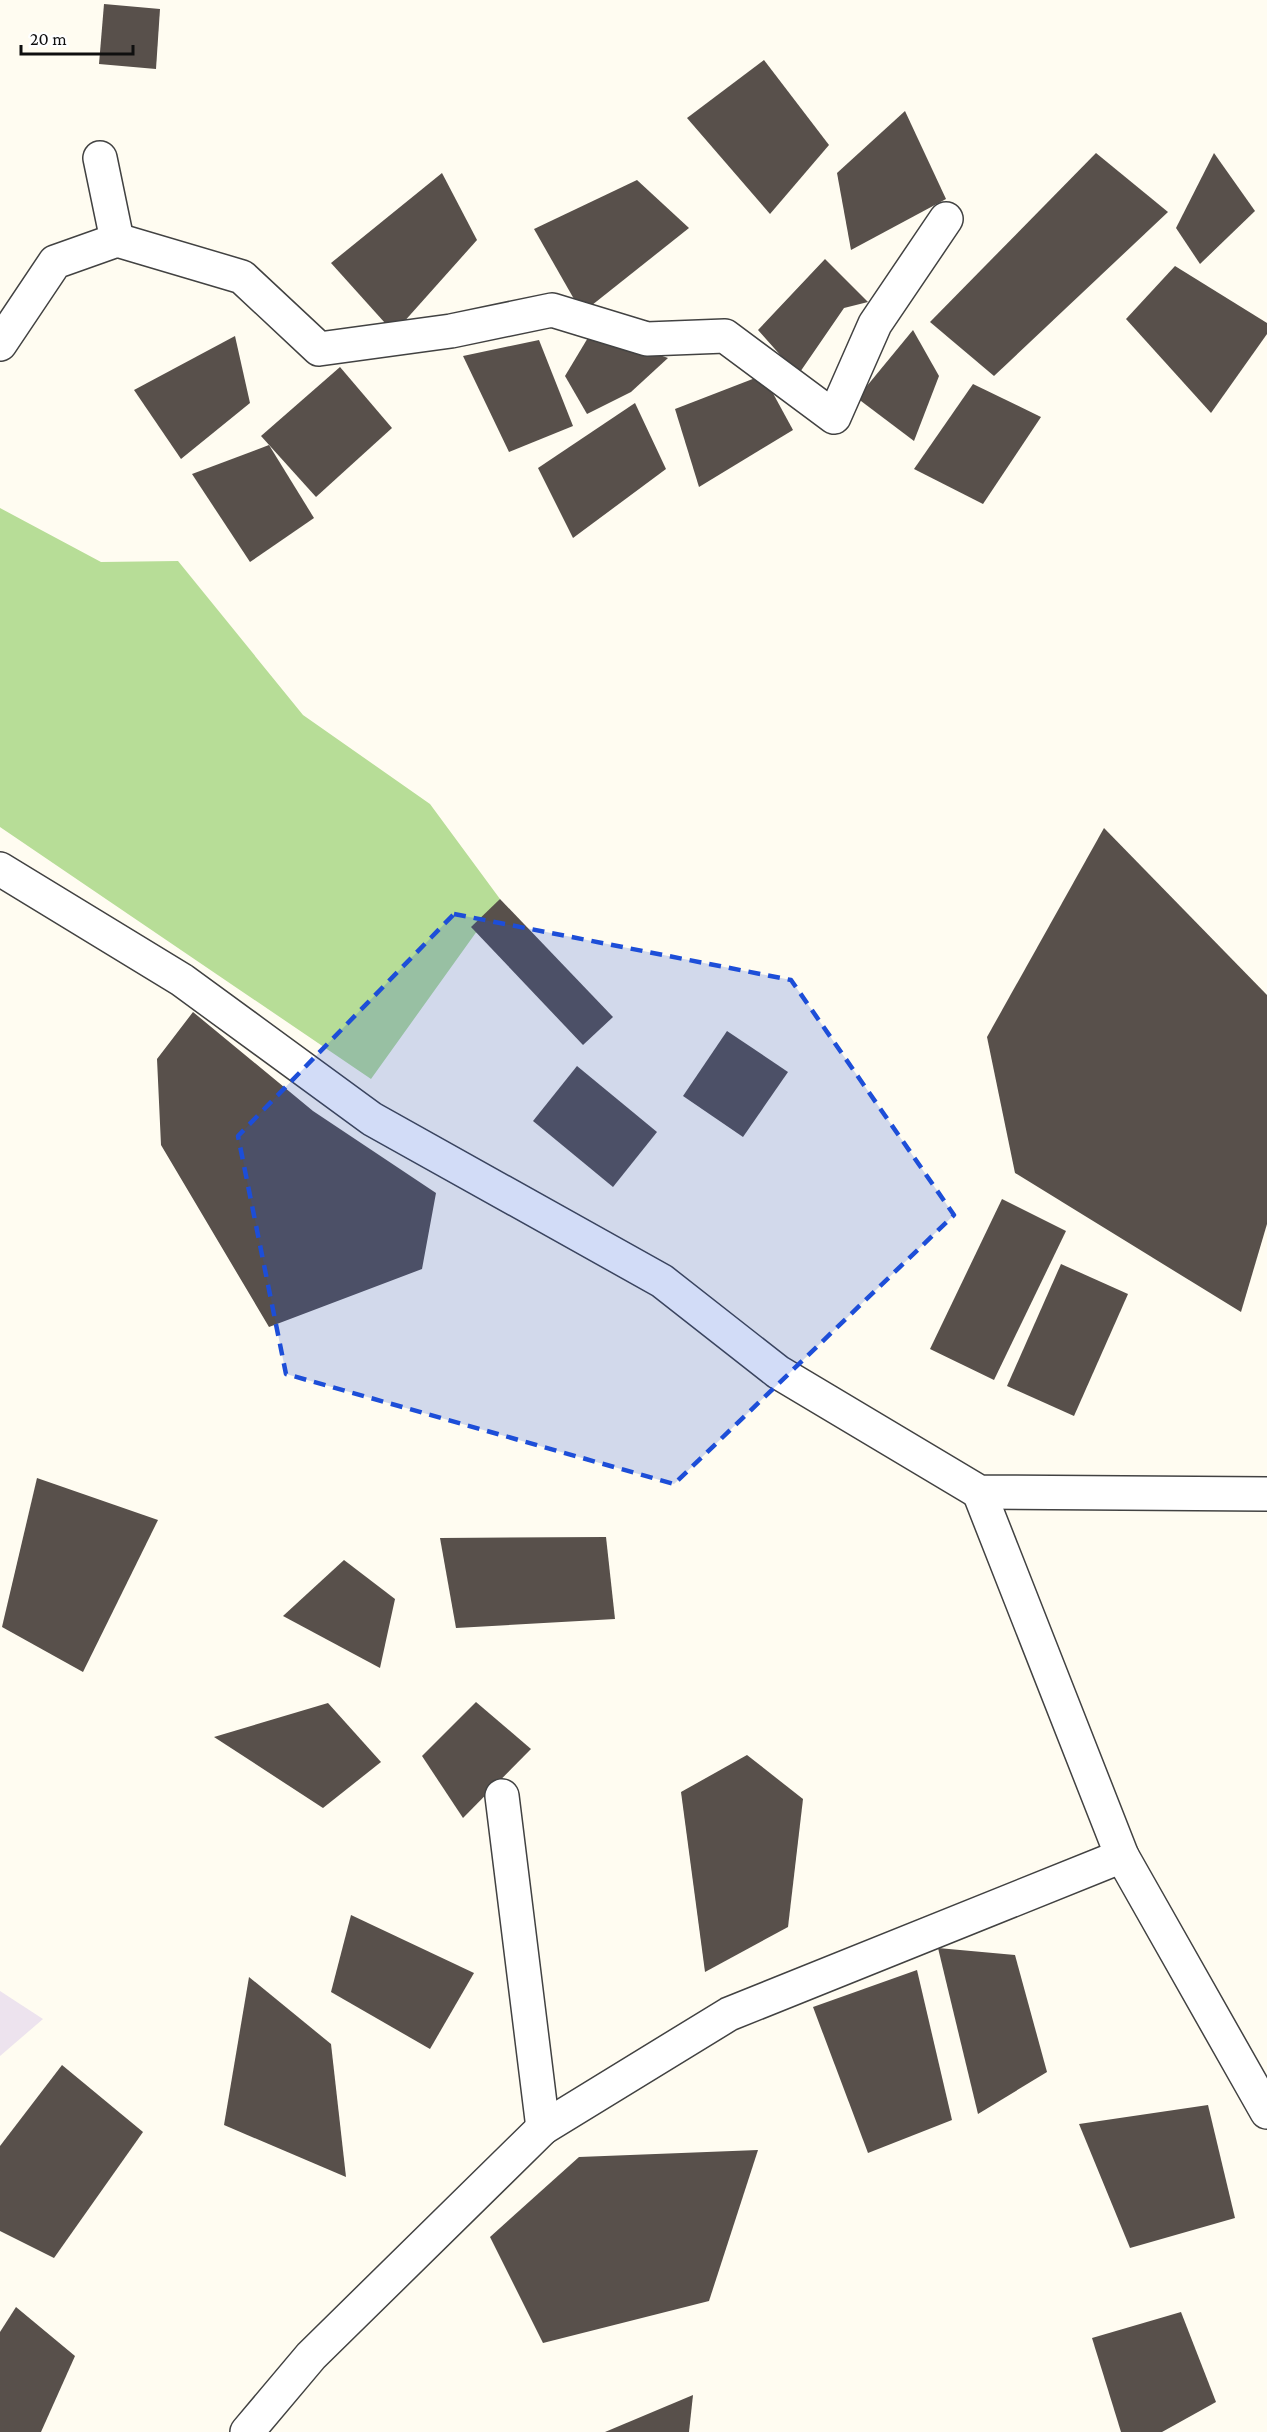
<svg xmlns="http://www.w3.org/2000/svg" width="1267" height="2432" font-family="'Crimson Pro',serif">
  <style>
    .industrial { fill: #ede3ee }
    .forest { fill: #b7dd97 }
    .building { fill: #58504b }
    .lines { fill: none; stroke-linecap: round; stroke-linejoin: round }
    .minor-casing { stroke: #424242; stroke-width: 36 }
    .minor { stroke: #fff; stroke-width: 33 }
    .marked { fill: #1d4ed8; fill-opacity: 0.2; stroke: #1d4ed8; stroke-width: 4.5; stroke-dasharray: 12 8; stroke-linejoin: round }
  </style>
  <rect width="100%" height="100%" fill="#fffcf1"/>
  <!-- industrial -->
  <polygon class="industrial" points="0,1991 43,2019 0,2056"/>
  <!-- forest -->
  <polygon class="forest" points="0,508 101,562 178,561 303,715 430,804 500,899 371,1079 0,827"/>
  <!-- building -->
  <g class="building">
    <polygon points="104,4 160,9 156,69 99,64"/>
    <polygon points="764,60 829,145 770,214 687,118"/>
    <polygon points="905,111 946,199 851,250 837,173"/>
    <polygon points="1096,153 1168,212 994,376 930,322"/>
    <polygon points="1214,153 1255,211 1200,264 1176,228"/>
    <polygon points="442,173 477,240 394,333 331,263"/>
    <polygon points="637,180 689,228 582,313 534,229"/>
    <polygon points="825,259 868,302 844,308 798,375 758,330"/>
    <polygon points="1175,266 1267,323 1267,334 1211,413 1126,319"/>
    <polygon points="913,330 939,376 914,441 857,398"/>
    <polygon points="592,331 668,358 631,392 587,414 565,376"/>
    <polygon points="235,336 250,403 181,459 134,390"/>
    <polygon points="539,340 573,426 509,452 463,356"/>
    <polygon points="340,367 392,428 316,497 261,436"/>
    <polygon points="763,375 793,430 699,487 675,409"/>
    <polygon points="973,384 1041,417 983,504 914,469"/>
    <polygon points="635,403 666,469 573,538 538,468"/>
    <polygon points="269,445 314,518 250,562 192,474"/>
    <polygon points="1104,828 1267,995 1267,1224 1241,1312 1015,1173 987,1037"/>
    <polygon points="500,899 613,1017 583,1045 471,927"/>
    <polygon points="193,1012 313,1111 436,1193 422,1269 269,1327 161,1145 157,1059"/>
    <polygon points="727,1031 788,1072 743,1137 683,1096"/>
    <polygon points="577,1066 657,1132 613,1187 533,1121"/>
    <polygon points="1002,1199 1066,1231 994,1380 930,1349"/>
    <polygon points="1061,1264 1128,1294 1074,1416 1007,1386"/>
    <polygon points="37,1478 158,1520 83,1672 2,1627"/>
    <polygon points="606,1537 615,1619 456,1628 440,1538"/>
    <polygon points="344,1560 395,1599 380,1668 283,1616"/>
    <polygon points="476,1702 531,1749 463,1818 422,1756"/>
    <polygon points="328,1703 381,1762 323,1808 214,1737"/>
    <polygon points="747,1755 803,1799 788,1927 705,1972 681,1792"/>
    <polygon points="351,1915 474,1973 430,2049 331,1992"/>
    <polygon points="938,1948 1015,1955 1047,2072 978,2114"/>
    <polygon points="917,1970 952,2120 868,2153 813,2007"/>
    <polygon points="249,1977 331,2044 346,2177 224,2125"/>
    <polygon points="62,2065 143,2132 54,2258 0,2231 0,2146"/>
    <polygon points="1208,2105 1235,2218 1130,2248 1079,2124"/>
    <polygon points="758,2150 709,2301 543,2343 490,2237 579,2157"/>
    <polygon points="16,2307 75,2356 41,2432 0,2432 0,2332"/>
    <polygon points="1181,2312 1216,2402 1162,2432 1121,2432 1092,2338"/>
    <polygon points="693,2395 689,2432 605,2432"/>
  </g>
  <g class="lines">
    <!-- minor casing -->
    <g class="minor-casing">
      <g id="minor">
        <polyline points="100,158 117,240"/>
        <polyline points="0,344 55,262 117,240 242,277 319,349 451,331 552,310 647,339 725,336 834,417 875,324 946,219"/>
        <polyline points="0,869 182,980 372,1119 662,1281 778,1372 979,1492 1267,1494"/>
        <polyline points="979,1492 1122,1856 1267,2112"/>
        <polyline points="502,1796 543,2128"/>
        <polyline points="247,2432 311,2356 543,2128 729,2014 1122,1856"/>
      </g>
    </g>
    <!-- minor -->
    <use href="#minor" class="minor"/>
  </g>
  <!-- marked area -->
  <path class="marked" d="M454 914 791 980 954 1215 674 1484 286 1374 238 1136Z"/>
  <!-- scale -->
  <path d="M21 45v9h112v-9" fill="none" stroke="#0f0f0f" stroke-width="3"/>
  <text x="30" y="45" font-size="18" fill="#0f0f0f" stroke="#ffffff" stroke-width="4.5" paint-order="stroke">20 m</text>
</svg>
